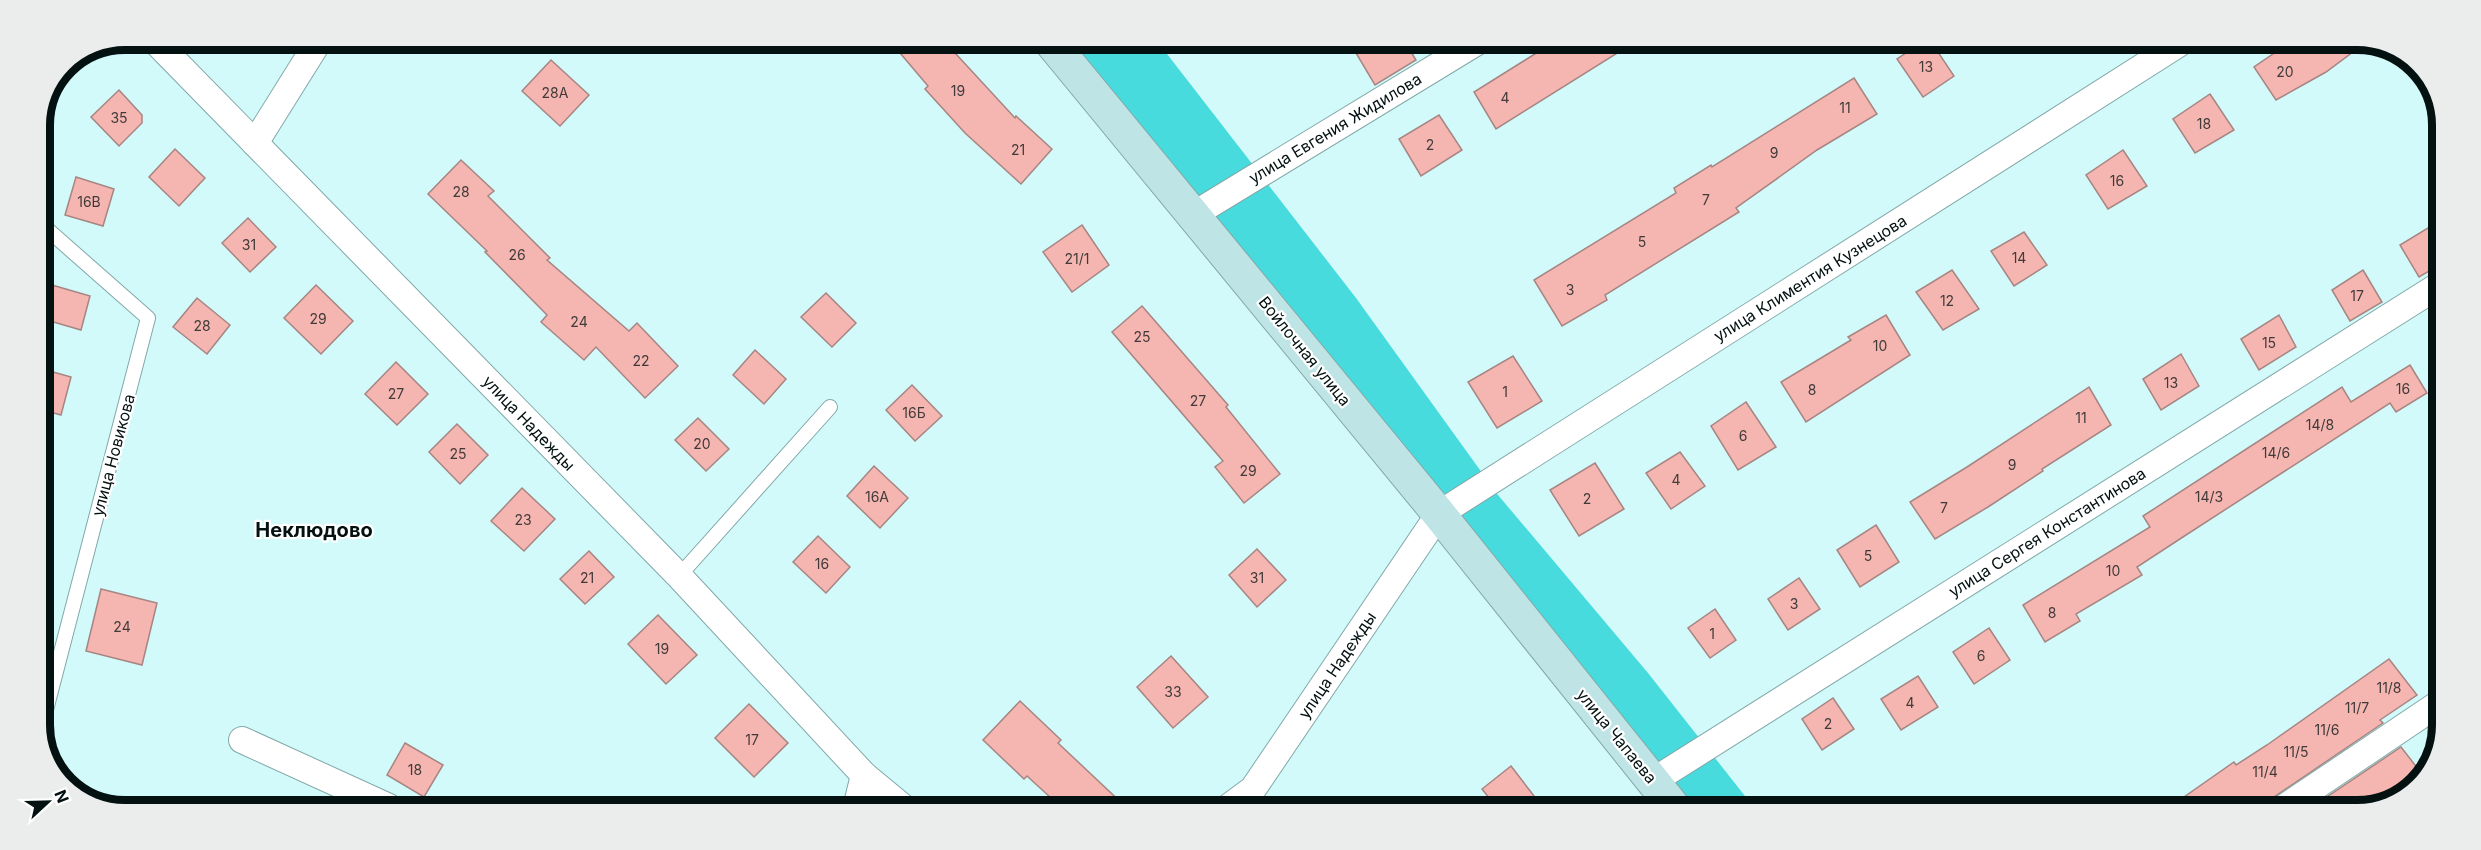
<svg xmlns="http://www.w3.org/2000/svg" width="2481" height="850" font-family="Inter,sans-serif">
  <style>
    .forest { fill: #47dbde }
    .building { fill: #f5b6b1; stroke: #a68582; stroke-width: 1.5 }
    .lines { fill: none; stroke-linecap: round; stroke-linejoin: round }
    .lane-casing { stroke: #82a8a8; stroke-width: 16 }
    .street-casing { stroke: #82a8a8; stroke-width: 28 }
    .secondary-casing { stroke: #82a8a8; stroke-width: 35 }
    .lane { stroke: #fff; stroke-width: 14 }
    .street { stroke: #fff; stroke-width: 26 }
    .secondary { stroke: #bee4e5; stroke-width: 33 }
    .labels { text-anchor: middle; stroke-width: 4.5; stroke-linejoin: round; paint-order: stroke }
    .number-label { font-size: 14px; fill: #403a39 }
    .street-label { font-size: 16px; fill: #041111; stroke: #fff }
    .quarter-label { font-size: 20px; font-weight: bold; fill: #041111; stroke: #fff }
    .rim { fill: none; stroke: #041111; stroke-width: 8 }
  </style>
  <rect width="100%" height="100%" fill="#d3fafb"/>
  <!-- forest -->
  <polygon class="forest" points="1070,41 1157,41 1356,298 1498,495 1648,673 1756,810 1691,810"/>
  <!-- building -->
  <g class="building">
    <polygon points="889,40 944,41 1015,118 1016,116 1052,149 1021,184 965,133 925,89 928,86"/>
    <polygon points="1365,41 1405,42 1416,60 1375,85 1353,48"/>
    <polygon points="1554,42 1635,42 1496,129 1474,92"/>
    <polygon points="1921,43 1932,43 1954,76 1923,97 1897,59"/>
    <polygon points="2289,43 2365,43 2326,72 2276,100 2254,67"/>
    <polygon points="551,60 589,95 560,126 522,91"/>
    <polygon points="1854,78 1877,114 1817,150 1736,208 1739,212 1605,295 1607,300 1562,326 1534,280 1676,193 1674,188 1711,165 1712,167"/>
    <polygon points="119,90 142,115 142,123 119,146 91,117"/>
    <polygon points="2210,94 2234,130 2195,153 2173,119"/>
    <polygon points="1439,115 1462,150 1421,176 1399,139"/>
    <polygon points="175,149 205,178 179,206 149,177"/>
    <polygon points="2123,150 2147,186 2108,209 2086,175"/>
    <polygon points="461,160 494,191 488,196 550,258 547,260 629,331 637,323 678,366 645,398 596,347 584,360 541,322 547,315 485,252 487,251 428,194"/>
    <polygon points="76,177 114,189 103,226 65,215"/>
    <polygon points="248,218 276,247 250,272 222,243"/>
    <polygon points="2441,220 2441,264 2419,277 2400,245"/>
    <polygon points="1082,225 1109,265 1072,292 1043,252"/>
    <polygon points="2024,232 2047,265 2014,286 1991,251"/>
    <polygon points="1952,270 1979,309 1943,330 1916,292"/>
    <polygon points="2363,270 2382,302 2350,321 2332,290"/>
    <polygon points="52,285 90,296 81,330 43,319"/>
    <polygon points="316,285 353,321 321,354 284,318"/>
    <polygon points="826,293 856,323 832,347 801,317"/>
    <polygon points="197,298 230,325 207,354 173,327"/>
    <polygon points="1142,306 1228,405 1226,407 1280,474 1244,503 1215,467 1223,461 1112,332"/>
    <polygon points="1886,315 1910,355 1806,422 1781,382 1851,340 1848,337"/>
    <polygon points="2279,315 2296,347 2259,370 2241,339"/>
    <polygon points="755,350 786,379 764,404 733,375"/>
    <polygon points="2181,354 2199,386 2161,410 2143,379"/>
    <polygon points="1513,356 1542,401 1497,428 1468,382"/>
    <polygon points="396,362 428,394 397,425 365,394"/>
    <polygon points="2410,365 2427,393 2396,412 2390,403 2186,535 2137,567 2142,575 2076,614 2080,621 2045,642 2023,605 2150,527 2143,516 2342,387 2351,402"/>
    <polygon points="39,368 71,377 61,415 39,409"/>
    <polygon points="912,385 942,416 915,441 886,410"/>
    <polygon points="2089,387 2111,425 2042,469 2043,471 1988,507 1935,539 1910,502 1967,467"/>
    <polygon points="1746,402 1776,447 1738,470 1711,426"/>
    <polygon points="698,418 729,449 706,471 675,440"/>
    <polygon points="457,424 488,455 460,484 429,452"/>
    <polygon points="1680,452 1705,486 1671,509 1646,473"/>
    <polygon points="1595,463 1624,509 1579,536 1550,490"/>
    <polygon points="874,466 908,498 880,528 847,496"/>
    <polygon points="522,488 555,519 524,551 491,521"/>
    <polygon points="1876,525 1899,562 1860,587 1837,550"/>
    <polygon points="818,536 850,567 826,593 793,562"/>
    <polygon points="1257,549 1286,580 1257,607 1229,575"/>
    <polygon points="589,551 614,577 585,604 560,579"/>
    <polygon points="1799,578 1820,609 1788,630 1768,599"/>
    <polygon points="101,589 157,603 142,665 86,651"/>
    <polygon points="1715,609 1736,640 1710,658 1688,628"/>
    <polygon points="658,615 697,655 666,684 628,644"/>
    <polygon points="1989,628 2010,660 1974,684 1953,652"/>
    <polygon points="1171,656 1208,697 1173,728 1137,687"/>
    <polygon points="2389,659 2417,695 2380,720 2383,723 2271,799 2264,811 2164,811 2234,762 2236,765 2267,745"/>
    <polygon points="1918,676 1938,707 1901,730 1881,699"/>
    <polygon points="1833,698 1854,729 1822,750 1802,719"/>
    <polygon points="1020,701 1061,740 1058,743 1128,809 1062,808 1027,776 1024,779 983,740"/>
    <polygon points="749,704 788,743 754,777 715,738"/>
    <polygon points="405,743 443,765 424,797 387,775"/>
    <polygon points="2401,747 2422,774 2408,794 2357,811 2306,811"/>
    <polygon points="1511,766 1544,809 1498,809 1482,789"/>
  </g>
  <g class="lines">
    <!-- lane casing -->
    <g class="lane-casing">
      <g id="lane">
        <polyline points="39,222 148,318 40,733"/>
        <polyline points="679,576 830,407"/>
      </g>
    </g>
    <!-- street casing -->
    <g class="street-casing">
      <g id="street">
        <polyline points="153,39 679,576 864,775 904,808"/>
        <polyline points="255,143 320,39"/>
        <polyline points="1193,215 1477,42"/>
        <polyline points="242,740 389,807"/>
        <polyline points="1653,781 2441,284"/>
        <polyline points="856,808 864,775"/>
        <polyline points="1226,809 1253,789 1439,514 2180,43"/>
        <polyline points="2279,811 2438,704"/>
      </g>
    </g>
    <!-- secondary casing -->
    <g class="secondary-casing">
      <polyline id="secondary" points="1050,41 1439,514 1676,810"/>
    </g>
    <!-- lane -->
    <use href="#lane" class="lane"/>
    <!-- street -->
    <use href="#street" class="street"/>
    <!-- secondary -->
    <use href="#secondary" class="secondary"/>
  </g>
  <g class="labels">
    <!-- number labels -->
    <g class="number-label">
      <text x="1926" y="72">13</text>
      <text x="2285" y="77">20</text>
      <text x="958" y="96">19</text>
      <text x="555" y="98">28А</text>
      <text x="1505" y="103">4</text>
      <text x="1845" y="113">11</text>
      <text x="119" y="123">35</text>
      <text x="2204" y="129">18</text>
      <text x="1430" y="150">2</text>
      <text x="1018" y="155">21</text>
      <text x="1774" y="158">9</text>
      <text x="2117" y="186">16</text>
      <text x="461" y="197">28</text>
      <text x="1706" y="205">7</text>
      <text x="89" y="207">16В</text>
      <text x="1642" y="247">5</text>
      <text x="249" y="250">31</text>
      <text x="517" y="260">26</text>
      <text x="2019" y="263">14</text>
      <text x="1077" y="264">21/1</text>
      <text x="1570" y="295">3</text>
      <text x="2357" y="301">17</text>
      <text x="1947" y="306">12</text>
      <text x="318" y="324">29</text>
      <text x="579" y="327">24</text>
      <text x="202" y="331">28</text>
      <text x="1142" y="342">25</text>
      <text x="2269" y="348">15</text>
      <text x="1880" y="351">10</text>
      <text x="641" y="366">22</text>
      <text x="2171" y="388">13</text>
      <text x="2403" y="394">16</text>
      <text x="1812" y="395">8</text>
      <text x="1505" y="397">1</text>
      <text x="396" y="399">27</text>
      <text x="1198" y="406">27</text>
      <text x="914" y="418">16Б</text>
      <text x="2081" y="423">11</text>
      <text x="2320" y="430">14/8</text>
      <text x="1743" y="441">6</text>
      <text x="702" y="449">20</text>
      <text x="2276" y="458">14/6</text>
      <text x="458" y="459">25</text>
      <text x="2012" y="470">9</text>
      <text x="1248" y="476">29</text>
      <text x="1676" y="485">4</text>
      <text x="877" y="502">16А</text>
      <text x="2209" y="502">14/3</text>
      <text x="1587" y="504">2</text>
      <text x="1944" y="513">7</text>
      <text x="523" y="525">23</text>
      <text x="1868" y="561">5</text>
      <text x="822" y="569">16</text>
      <text x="2113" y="576">10</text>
      <text x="587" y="583">21</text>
      <text x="1257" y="583">31</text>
      <text x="1794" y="609">3</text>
      <text x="2052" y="618">8</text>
      <text x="122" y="632">24</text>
      <text x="1712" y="639">1</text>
      <text x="662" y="654">19</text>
      <text x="1981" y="661">6</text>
      <text x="2389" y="693">11/8</text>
      <text x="1173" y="697">33</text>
      <text x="1910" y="708">4</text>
      <text x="2357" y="713">11/7</text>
      <text x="1828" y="729">2</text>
      <text x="2327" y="735">11/6</text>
      <text x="752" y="745">17</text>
      <text x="2296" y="757">11/5</text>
      <text x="415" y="775">18</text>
      <text x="2265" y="777">11/4</text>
    </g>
    <!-- street labels -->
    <g class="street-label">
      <text transform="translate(1335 128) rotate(-31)" y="6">улица Евгения Жидилова</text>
      <text transform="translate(1810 278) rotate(-32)" y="6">улица Климентия Кузнецова</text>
      <text transform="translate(1305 351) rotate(51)" y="6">Войлочная улица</text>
      <text transform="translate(529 423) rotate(46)" y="6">улица Надежды</text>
      <text transform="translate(113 455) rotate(-75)" y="6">улица Новикова</text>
      <text transform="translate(2047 532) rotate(-32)" y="6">улица Сергея Константинова</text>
      <text transform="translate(1337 665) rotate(-56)" y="6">улица Надежды</text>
      <text transform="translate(1617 736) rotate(51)" y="6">улица Чапаева</text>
    </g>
    <!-- quarter labels -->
    <g class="quarter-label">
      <text x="314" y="537">Неклюдово</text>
    </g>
  </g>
  <!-- crop -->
  <path d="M0 0H2481V850H0ZM125 50H2357A75 75 0 0 1 2432 125V725A75 75 0 0 1 2357 800H125A75 75 0 0 1 50 725V125A75 75 0 0 1 125 50Z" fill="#ebecec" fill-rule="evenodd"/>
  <path class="rim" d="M125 50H2357A75 75 0 0 1 2432 125V725A75 75 0 0 1 2357 800H125A75 75 0 0 1 50 725V125A75 75 0 0 1 125 50Z"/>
  <!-- north arrow -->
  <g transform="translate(48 802) rotate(68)" stroke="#ffffff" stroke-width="4.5" paint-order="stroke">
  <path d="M0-4.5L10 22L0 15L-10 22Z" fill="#041111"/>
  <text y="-9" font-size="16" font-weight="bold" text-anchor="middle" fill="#041111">N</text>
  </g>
</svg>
